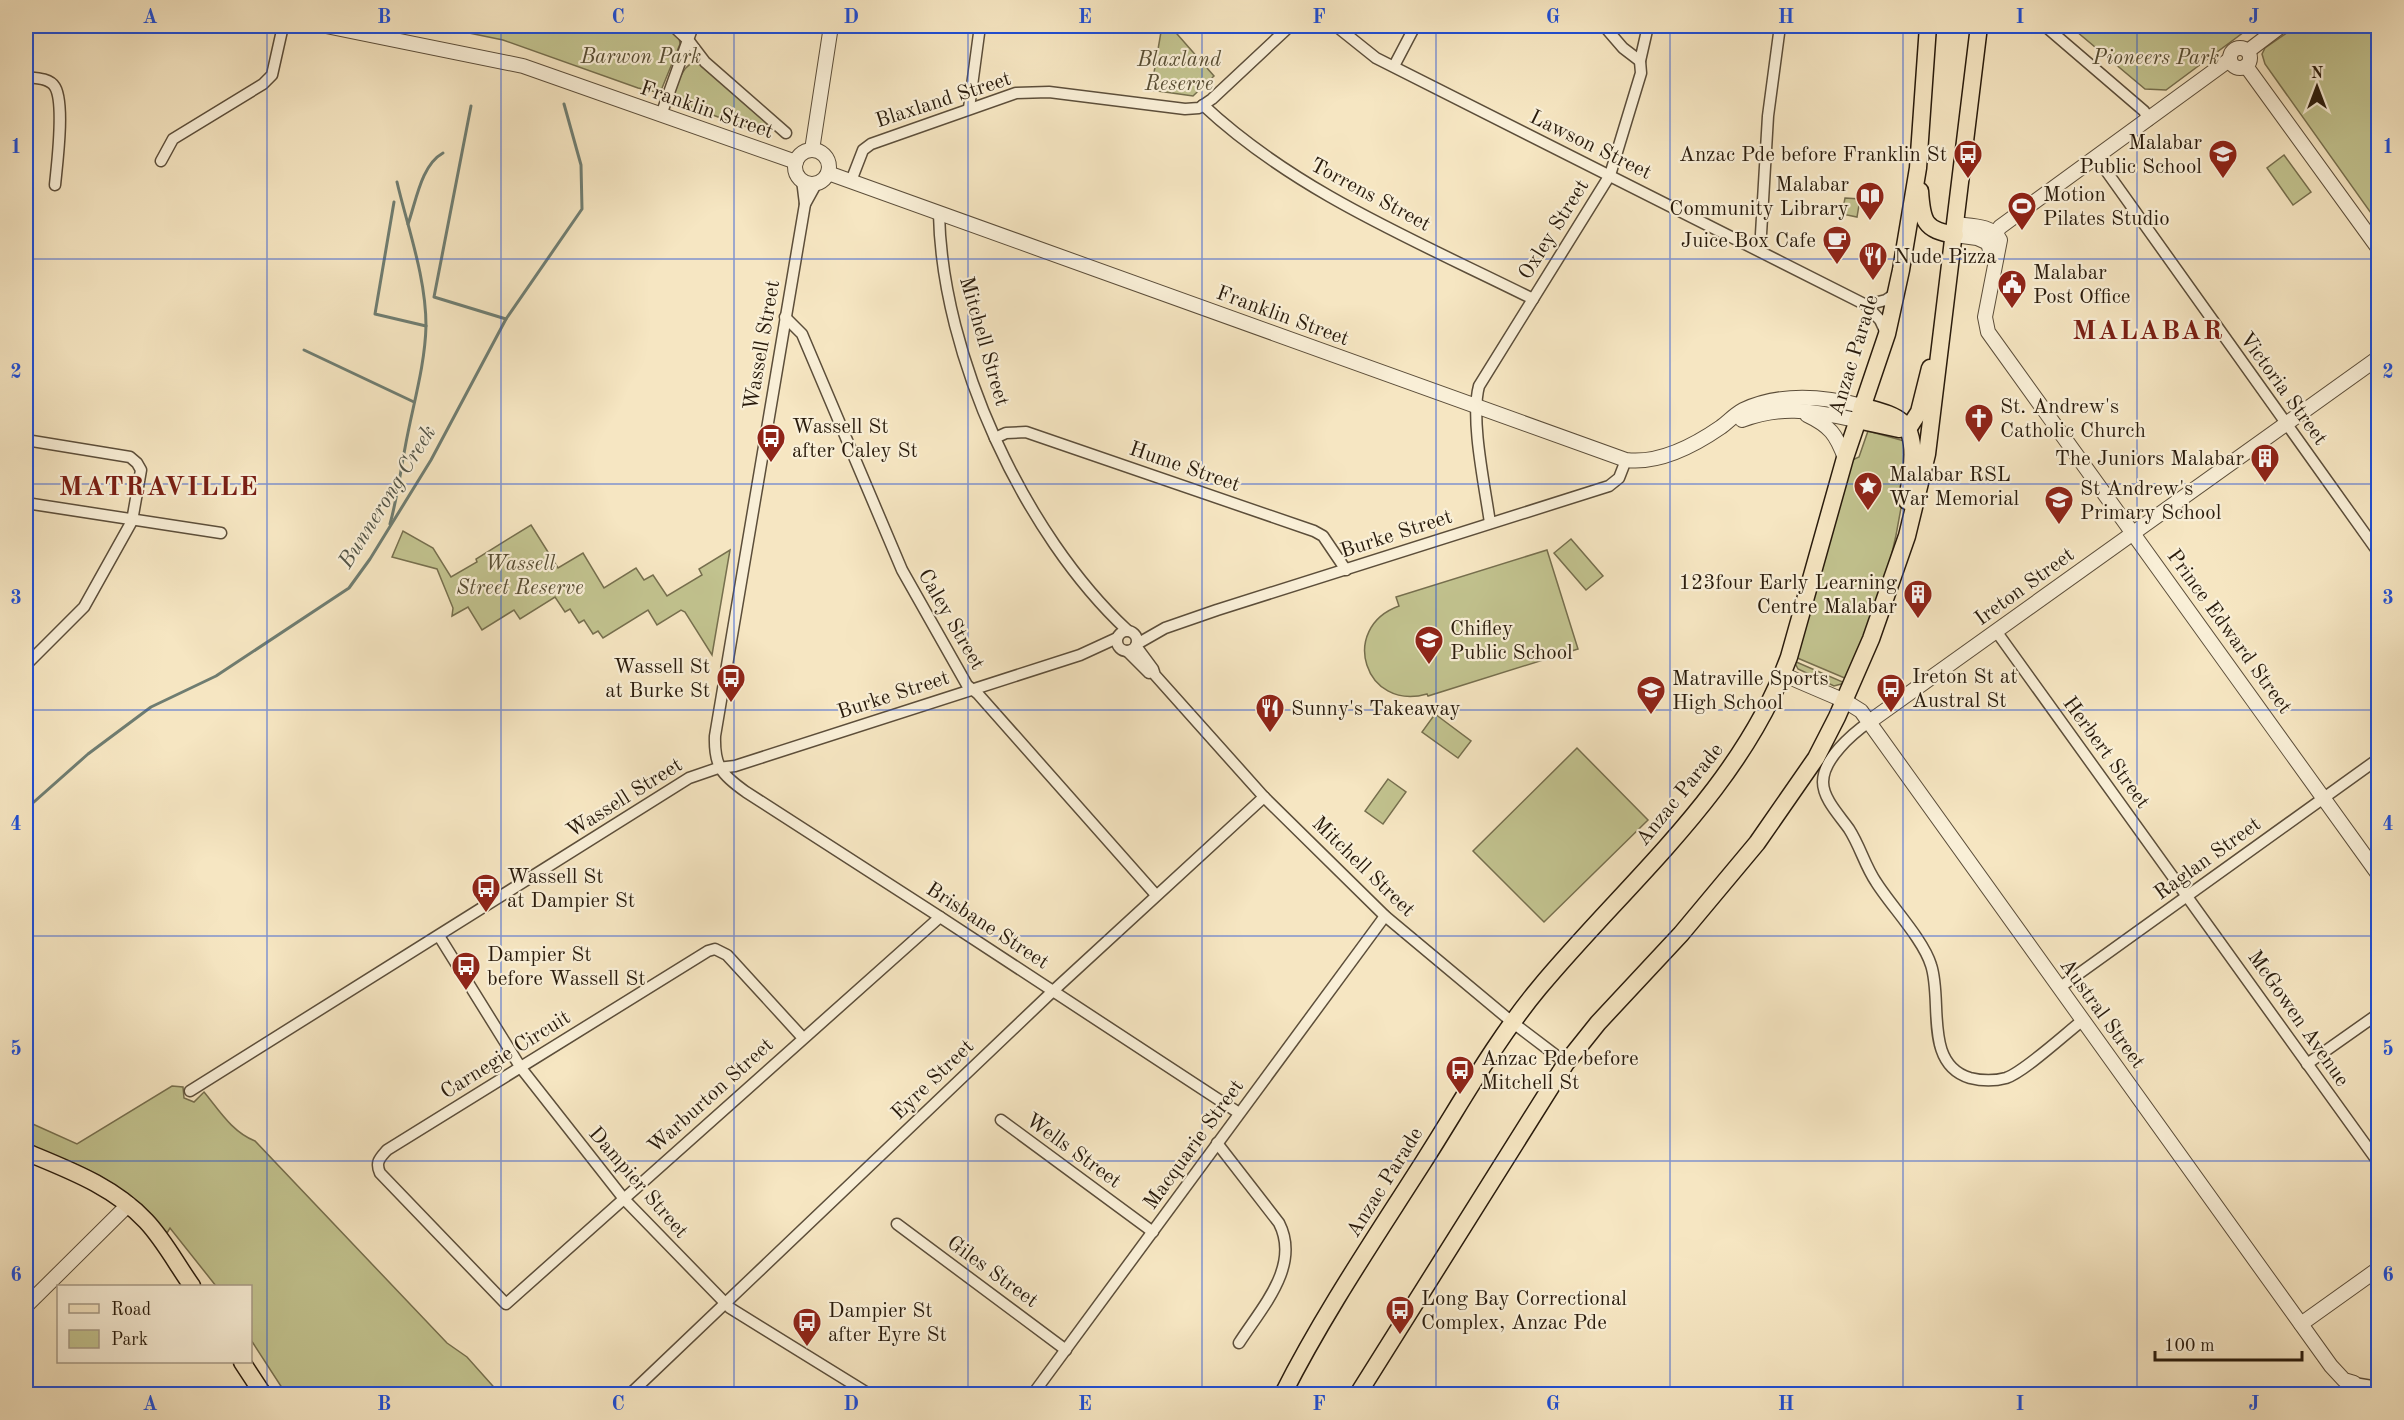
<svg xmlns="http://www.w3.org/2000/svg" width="2404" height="1420" font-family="'Old Standard TT',serif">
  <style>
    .green { fill: #c2c38f; stroke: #766f4e; stroke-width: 1.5 }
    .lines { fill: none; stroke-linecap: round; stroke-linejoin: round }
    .stream { stroke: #6f7d71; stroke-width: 3 }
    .minor-casing { stroke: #5c4e3a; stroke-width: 13 }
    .tertiary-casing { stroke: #5c4e3a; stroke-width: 16 }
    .primary-casing { stroke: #291b0c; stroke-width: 19 }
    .minor { stroke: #f9efd7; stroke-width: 10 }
    .tertiary { stroke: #f9efd7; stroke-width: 14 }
    .primary { stroke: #f6e6c2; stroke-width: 16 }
    .grid { fill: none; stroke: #1d4ed8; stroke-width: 1.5; stroke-opacity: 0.55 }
    .labels { text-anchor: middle; stroke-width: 4.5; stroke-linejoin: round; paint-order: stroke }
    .park-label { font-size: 21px; font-style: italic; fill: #574d33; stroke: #f9efd7 }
    .street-label { font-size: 21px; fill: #291b0c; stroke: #f9efd7 }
    .poi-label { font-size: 21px; fill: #291b0c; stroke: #f9efd7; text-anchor: start }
    .water-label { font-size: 22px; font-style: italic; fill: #525447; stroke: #f9efd7 }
    .district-label { font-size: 27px; font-weight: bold; letter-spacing: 1.5px; fill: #7a1f14; stroke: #f9efd7 }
    .neatline { fill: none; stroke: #1d4ed8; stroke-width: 2 }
    .grid-label { font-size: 20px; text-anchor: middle; font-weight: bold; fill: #1d4ed8 }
  </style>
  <rect width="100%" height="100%" fill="#f6e6c2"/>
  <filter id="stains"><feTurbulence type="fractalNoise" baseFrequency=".00333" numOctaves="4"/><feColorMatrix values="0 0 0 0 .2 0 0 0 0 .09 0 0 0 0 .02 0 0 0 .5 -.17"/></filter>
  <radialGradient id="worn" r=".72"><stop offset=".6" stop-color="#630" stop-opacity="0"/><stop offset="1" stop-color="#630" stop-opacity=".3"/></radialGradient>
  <!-- green -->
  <g class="green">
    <polygon points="435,26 665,26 679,37 680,44 660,93 638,88 503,40"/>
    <polygon points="1162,26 1170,26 1214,76 1193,96 1151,90"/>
    <polygon points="2070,26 2252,26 2166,90 2145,89"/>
    <polygon points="2297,26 2378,26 2378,223 2265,64 2262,54 2265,48"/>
    <path d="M697 61 768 123 763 133 693 108 673 97C678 84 681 65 697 61Z"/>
    <polygon points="2284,155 2311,192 2293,205 2267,168"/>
    <polygon points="1845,198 1860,199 1857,217 1842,214"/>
    <path d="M1868 431 1908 442C1905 500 1893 560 1874 615 1866 637 1856 658 1847 679L1795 657 1850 461 1859 457Z"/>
    <polygon points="531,525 558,568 583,553 604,588 636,568 644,580 653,575 667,596 702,575 699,569 730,550 712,655 685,612 681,610 657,625 648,610 603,638 598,631 593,634 584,620 579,623 570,609 565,612 555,597 520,619 514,610 482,630 468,607 452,616 453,608 437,569 392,557 403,531 433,548 451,577 477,562 476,559"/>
    <polygon points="1571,539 1603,576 1586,590 1554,553"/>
    <path d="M1547 550 1578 649 1428 696 1427 694C1365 712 1338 628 1399 606L1396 597Z"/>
    <polygon points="1794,661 1845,683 1834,686 1798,669"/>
    <polygon points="1435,714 1471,741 1458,758 1422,732"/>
    <polygon points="1577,748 1648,820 1544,922 1473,851"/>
    <polygon points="1388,779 1406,792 1383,824 1365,811"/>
    <path d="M172 1086 183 1087 184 1098 194 1102 204 1092C219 1110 232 1132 255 1141L447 1343 467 1357 500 1394H286L251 1340 250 1286H216L170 1228 167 1233C124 1183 87 1166 26 1145V1121L77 1144Z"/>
  </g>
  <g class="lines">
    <!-- stream -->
    <g class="stream">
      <polyline points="471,106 434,297 506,319"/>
      <polyline points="394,202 375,314 426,326"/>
      <path d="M408 224C416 202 421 165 443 153"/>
      <polyline points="304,350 414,402"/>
      <path d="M390 524C397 499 400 474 405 448 412 408 425 367 426 326 426 277 408 229 397 182"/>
      <polyline points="26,809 88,754 151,707 216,676 349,588 370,559 431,460 506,319 582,209 581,165 564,104"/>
    </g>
    <!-- minor casing -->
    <g class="minor-casing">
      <g id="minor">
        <polyline points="673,26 689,41 705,62 786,133"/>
        <polyline points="1336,26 1376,58 1866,305 1880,320 1886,333"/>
        <polyline points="1604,26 1623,48 1640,61"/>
        <polyline points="2045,26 2144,111 2149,120"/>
        <polyline points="1394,66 1415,26"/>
        <path d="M26 77C35 78 50 78 55 87 65 104 57 164 55 185"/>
        <path d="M1203 105C1297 193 1419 242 1533 299"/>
        <polyline points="969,108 980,26"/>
        <polyline points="661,115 693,26"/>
        <polyline points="2097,158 2378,552"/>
        <polyline points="161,161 173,139 263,84 272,75 283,26"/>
        <polyline points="802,180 805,204"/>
        <polyline points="851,181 863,150 871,144 1016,93 1049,92 1185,109 1199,108 1212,99 1290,26"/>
        <path d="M816 184 805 204 715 736C714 767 722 775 746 792L940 917 1239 1113"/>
        <path d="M939 214C942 356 1024 534 1127 630"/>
        <polyline points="1760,251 1768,116 1780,26"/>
        <polyline points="1866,305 1886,300 1895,294"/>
        <polyline points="785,317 802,334 902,570 967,685 978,694 1156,895"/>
        <polyline points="995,438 1006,433 1026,432 1314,531 1323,536 1346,570"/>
        <polyline points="26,440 130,457 137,463 141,470 132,521 84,607 26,665"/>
        <polyline points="26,503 221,533"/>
        <path d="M1490 523C1485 487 1470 419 1479 386L1610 175 1641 73 1640 61 1648 26"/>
        <circle cx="1127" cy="641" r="10"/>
        <polyline points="1996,631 2378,1162"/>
        <polyline points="1137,644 1165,628 1217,610 1609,486 1619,478 1626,460"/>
        <polyline points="1136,646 1153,669 1155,675 1264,797 1385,916 1512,1022 1566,1063"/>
        <polyline points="1127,651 1149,673"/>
        <path d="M1869 722C1852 734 1823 759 1823 782 1823 799 1840 816 1849 829 1860 846 1865 866 1876 882 1891 906 1923 939 1931 965 1943 1000 1923 1064 1970 1078 1982 1081 1995 1081 2006 1078 2024 1072 2065 1034 2083 1020"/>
        <polyline points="439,936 521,1068 624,1199 730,1308 869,1394"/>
        <polyline points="2059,988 2378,759"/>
        <path d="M803 1038 727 955 715 949 708 951 387 1150C380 1158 375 1162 380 1173L506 1304 940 917"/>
        <polyline points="2307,1064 2378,1014"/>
        <polyline points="190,1091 689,778 718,768 735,766 1080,655 1117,638"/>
        <polyline points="1001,1120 1153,1232"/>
        <path d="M1217 1143 1279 1223C1301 1266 1262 1307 1239 1343"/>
        <polyline points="897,1224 1066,1350"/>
        <polyline points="2354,1383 2378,1387"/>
        <polyline points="630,1394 1053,991 1264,797"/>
        <polyline points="1033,1394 1385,916"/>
      </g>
    </g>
    <!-- tertiary casing -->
    <g class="tertiary-casing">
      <g id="tertiary">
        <polyline points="326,26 523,66 796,162"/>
        <circle cx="2240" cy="58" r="10"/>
        <polyline points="2248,51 2281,26"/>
        <polyline points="2246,66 2378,248"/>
        <polyline points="812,150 831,26"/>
        <circle cx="812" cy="167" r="17"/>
        <path d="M828 173 1626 460C1659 464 1695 445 1721 427 1729 421 1734 415 1743 410 1781 392 1823 396 1862 406"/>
        <path d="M1956 224C1971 226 1993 225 2000 240L1985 317 1988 332 2378 874"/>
        <polyline points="1955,235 1977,238 1988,243 1990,250"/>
        <polyline points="1988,243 2000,227 2229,60"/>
        <path d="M1807 415C1830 426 1836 434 1845 458"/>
        <path d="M1742 420C1785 404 1814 412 1857 420"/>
        <polyline points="1782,674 1845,701 1861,711 2331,1366 2344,1380 2354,1383 2351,1394"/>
        <polyline points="1869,722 2378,358"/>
        <polyline points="26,1306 129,1204"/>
        <polyline points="2301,1324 2378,1269"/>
      </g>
    </g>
    <!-- primary casing -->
    <g class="primary-casing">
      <g id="primary">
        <path d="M1920 191C1922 221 1924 230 1955 235"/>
        <path d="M1862 406C1874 410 1892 413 1902 422 1920 437 1910 481 1907 501"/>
        <polyline points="1857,420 1899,429 1910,426 1919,412 1930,368"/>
        <path d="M26 1152C69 1170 113 1186 146 1221 164 1240 177 1265 192 1286"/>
        <polyline points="242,1362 263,1394"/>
        <path d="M1283 1394C1324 1313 1375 1238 1424 1161 1461 1103 1495 1041 1539 988 1628 881 1740 791 1789 657L1845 458 1887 334 1901 270 1918 168 1928 26"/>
        <polyline points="1358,1394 1566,1063 1598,1023 1681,934 1757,843 1816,758 1837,717 1871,639 1907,536 1927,454 1979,26"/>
      </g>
    </g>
    <!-- minor -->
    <use href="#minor" class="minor"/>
    <!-- tertiary -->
    <use href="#tertiary" class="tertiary"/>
    <!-- primary -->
    <use href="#primary" class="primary"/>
  </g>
  <!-- grid -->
  <path class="grid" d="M267 26V1394M501 26V1394M734 26V1394M968 26V1394M1202 26V1394M1436 26V1394M1670 26V1394M1903 26V1394M2137 26V1394M26 259H2378M26 484H2378M26 710H2378M26 936H2378M26 1161H2378"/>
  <!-- icons -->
  <defs>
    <g id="bus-pin" transform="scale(1.5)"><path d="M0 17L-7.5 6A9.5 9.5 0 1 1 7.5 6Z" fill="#8f2418" stroke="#f9efd7"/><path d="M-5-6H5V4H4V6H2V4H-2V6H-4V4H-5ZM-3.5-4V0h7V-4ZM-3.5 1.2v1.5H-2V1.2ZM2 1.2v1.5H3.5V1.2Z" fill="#fff"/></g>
    <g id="school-pin" transform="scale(1.5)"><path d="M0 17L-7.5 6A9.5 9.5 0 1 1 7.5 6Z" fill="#8f2418" stroke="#f9efd7"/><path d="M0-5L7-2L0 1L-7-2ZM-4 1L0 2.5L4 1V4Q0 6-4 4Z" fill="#fff"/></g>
    <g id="library-pin" transform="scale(1.5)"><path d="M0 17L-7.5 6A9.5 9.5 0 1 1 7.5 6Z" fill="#8f2418" stroke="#f9efd7"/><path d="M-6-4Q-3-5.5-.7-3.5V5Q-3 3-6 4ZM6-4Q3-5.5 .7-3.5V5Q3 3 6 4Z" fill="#fff"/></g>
    <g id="stadium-pin" transform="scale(1.5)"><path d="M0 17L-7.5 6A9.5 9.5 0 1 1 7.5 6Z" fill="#8f2418" stroke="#f9efd7"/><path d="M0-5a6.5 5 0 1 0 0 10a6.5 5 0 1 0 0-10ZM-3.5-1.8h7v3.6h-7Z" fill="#fff"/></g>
    <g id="cafe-pin" transform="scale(1.5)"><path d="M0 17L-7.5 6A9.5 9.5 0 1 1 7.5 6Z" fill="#8f2418" stroke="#f9efd7"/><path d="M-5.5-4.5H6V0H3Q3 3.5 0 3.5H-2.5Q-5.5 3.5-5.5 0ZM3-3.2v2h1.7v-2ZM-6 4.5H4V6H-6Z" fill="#fff"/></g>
    <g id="restaurant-pin" transform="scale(1.5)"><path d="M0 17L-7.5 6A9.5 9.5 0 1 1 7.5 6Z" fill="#8f2418" stroke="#f9efd7"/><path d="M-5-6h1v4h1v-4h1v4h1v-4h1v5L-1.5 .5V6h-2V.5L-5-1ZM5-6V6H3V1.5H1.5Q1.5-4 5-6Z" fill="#fff"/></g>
    <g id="civic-pin" transform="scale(1.5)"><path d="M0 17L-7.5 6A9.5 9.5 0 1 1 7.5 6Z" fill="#8f2418" stroke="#f9efd7"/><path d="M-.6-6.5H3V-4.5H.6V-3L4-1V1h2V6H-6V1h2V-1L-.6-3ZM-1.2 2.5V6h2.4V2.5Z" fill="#fff"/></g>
    <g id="church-pin" transform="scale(1.5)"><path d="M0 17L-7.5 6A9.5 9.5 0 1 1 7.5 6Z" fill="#8f2418" stroke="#f9efd7"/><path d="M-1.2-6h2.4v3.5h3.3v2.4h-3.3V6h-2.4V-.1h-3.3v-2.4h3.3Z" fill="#fff"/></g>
    <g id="building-pin" transform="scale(1.5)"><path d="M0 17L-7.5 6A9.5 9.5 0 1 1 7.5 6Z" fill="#8f2418" stroke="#f9efd7"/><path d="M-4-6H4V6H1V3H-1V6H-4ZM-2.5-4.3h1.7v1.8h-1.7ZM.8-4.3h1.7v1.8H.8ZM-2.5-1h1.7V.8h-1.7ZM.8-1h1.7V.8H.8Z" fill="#fff"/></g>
    <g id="sight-pin" transform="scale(1.5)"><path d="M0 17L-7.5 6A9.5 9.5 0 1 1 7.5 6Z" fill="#8f2418" stroke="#f9efd7"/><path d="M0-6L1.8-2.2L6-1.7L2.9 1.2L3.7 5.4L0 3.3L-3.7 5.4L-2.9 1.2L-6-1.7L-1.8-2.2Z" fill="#fff"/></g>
  </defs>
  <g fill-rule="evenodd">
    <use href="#bus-pin" x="1968" y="154"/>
    <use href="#school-pin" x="2223" y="154"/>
    <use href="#library-pin" x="1870" y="196"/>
    <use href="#stadium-pin" x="2022" y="206"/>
    <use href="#cafe-pin" x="1837" y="240"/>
    <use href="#restaurant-pin" x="1873" y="256"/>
    <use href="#civic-pin" x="2012" y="284"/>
    <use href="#church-pin" x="1979" y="418"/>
    <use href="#bus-pin" x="771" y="438"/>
    <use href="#building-pin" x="2265" y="458"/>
    <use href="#sight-pin" x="1868" y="486"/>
    <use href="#school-pin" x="2059" y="500"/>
    <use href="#building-pin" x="1918" y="594"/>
    <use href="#school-pin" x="1429" y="640"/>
    <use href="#bus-pin" x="731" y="678"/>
    <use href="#bus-pin" x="1891" y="688"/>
    <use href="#school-pin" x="1651" y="690"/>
    <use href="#restaurant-pin" x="1270" y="708"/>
    <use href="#bus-pin" x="486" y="888"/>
    <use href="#bus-pin" x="466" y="966"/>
    <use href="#bus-pin" x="1460" y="1070"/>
    <use href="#bus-pin" x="1400" y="1310"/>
    <use href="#bus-pin" x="807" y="1322"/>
  </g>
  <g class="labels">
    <!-- park labels -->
    <g class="park-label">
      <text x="641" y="63">Barwon Park</text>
      <text x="2156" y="64">Pioneers Park</text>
      <text x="1179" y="66">Blaxland<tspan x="1179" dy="24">Reserve</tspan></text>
      <text x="520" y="570">Wassell<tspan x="520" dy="24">Street Reserve</tspan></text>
    </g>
    <!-- street labels -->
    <g class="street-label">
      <text transform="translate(943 99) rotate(-18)" y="7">Blaxland Street</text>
      <text transform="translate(707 109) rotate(19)" y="7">Franklin Street</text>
      <text transform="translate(1591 144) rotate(26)" y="7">Lawson Street</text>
      <text transform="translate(1371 194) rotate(28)" y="7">Torrens Street</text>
      <text transform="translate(1553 229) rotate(-58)" y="7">Oxley Street</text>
      <text transform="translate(1283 315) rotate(20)" y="7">Franklin Street</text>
      <text transform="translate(985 341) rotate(74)" y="7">Mitchell Street</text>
      <text transform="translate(761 345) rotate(-80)" y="7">Wassell Street</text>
      <text transform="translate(1853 355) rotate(-73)" y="7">Anzac Parade</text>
      <text transform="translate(2284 388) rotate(54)" y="7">Victoria Street</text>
      <text transform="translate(1185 466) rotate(19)" y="7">Hume Street</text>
      <text transform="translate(1396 533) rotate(-18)" y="7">Burke Street</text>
      <text transform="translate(2024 586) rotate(-36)" y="7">Ireton Street</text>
      <text transform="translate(952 619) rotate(60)" y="7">Caley Street</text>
      <text transform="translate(2230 631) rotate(54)" y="7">Prince Edward Street</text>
      <text transform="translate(893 694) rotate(-18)" y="7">Burke Street</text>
      <text transform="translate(2107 752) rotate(54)" y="7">Herbert Street</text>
      <text transform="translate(1679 794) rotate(-51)" y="7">Anzac Parade</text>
      <text transform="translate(624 797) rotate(-32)" y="7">Wassell Street</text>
      <text transform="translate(2207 858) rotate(-36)" y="7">Raglan Street</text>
      <text transform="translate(1364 866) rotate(44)" y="7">Mitchell Street</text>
      <text transform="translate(988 925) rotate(33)" y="7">Brisbane Street</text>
      <text transform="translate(2103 1013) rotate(54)" y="7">Austral Street</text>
      <text transform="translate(2299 1018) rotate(55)" y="7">McGowen Avenue</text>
      <text transform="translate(505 1054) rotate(-32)" y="7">Carnegie Circuit</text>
      <text transform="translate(932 1079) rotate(-44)" y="7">Eyre Street</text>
      <text transform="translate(710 1095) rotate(-42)" y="7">Warburton Street</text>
      <text transform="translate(1193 1144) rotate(-54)" y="7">Macquarie Street</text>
      <text transform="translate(1074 1150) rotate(36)" y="7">Wells Street</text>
      <text transform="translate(639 1182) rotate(49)" y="7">Dampier Street</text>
      <text transform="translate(1384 1182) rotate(-58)" y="7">Anzac Parade</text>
      <text transform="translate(993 1271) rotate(36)" y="7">Giles Street</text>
    </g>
    <!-- poi labels -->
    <g class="poi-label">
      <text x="2202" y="149" text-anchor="end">Malabar<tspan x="2202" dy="24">Public School</tspan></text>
      <text x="1947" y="161" text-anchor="end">Anzac Pde before Franklin St</text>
      <text x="1849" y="191" text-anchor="end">Malabar<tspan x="1849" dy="24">Community Library</tspan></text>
      <text x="2043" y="201">Motion<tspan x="2043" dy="24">Pilates Studio</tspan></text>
      <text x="1816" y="247" text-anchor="end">Juice Box Cafe</text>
      <text x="1894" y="263">Nude Pizza</text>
      <text x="2033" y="279">Malabar<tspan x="2033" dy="24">Post Office</tspan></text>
      <text x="2000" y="413">St. Andrew's<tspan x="2000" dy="24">Catholic Church</tspan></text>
      <text x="792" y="433">Wassell St<tspan x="792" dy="24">after Caley St</tspan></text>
      <text x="2244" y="465" text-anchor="end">The Juniors Malabar</text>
      <text x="1889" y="481">Malabar RSL<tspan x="1889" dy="24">War Memorial</tspan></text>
      <text x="2080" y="495">St Andrew's<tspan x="2080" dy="24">Primary School</tspan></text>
      <text x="1897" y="589" text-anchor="end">123four Early Learning<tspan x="1897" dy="24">Centre Malabar</tspan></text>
      <text x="1450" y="635">Chifley<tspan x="1450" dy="24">Public School</tspan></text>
      <text x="710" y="673" text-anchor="end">Wassell St<tspan x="710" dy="24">at Burke St</tspan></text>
      <text x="1912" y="683">Ireton St at<tspan x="1912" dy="24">Austral St</tspan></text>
      <text x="1672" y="685">Matraville Sports<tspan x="1672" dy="24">High School</tspan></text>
      <text x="1291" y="715">Sunny's Takeaway</text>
      <text x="507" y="883">Wassell St<tspan x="507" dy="24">at Dampier St</tspan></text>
      <text x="487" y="961">Dampier St<tspan x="487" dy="24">before Wassell St</tspan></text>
      <text x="1481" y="1065">Anzac Pde before<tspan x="1481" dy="24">Mitchell St</tspan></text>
      <text x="1421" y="1305">Long Bay Correctional<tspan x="1421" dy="24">Complex, Anzac Pde</tspan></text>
      <text x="828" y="1317">Dampier St<tspan x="828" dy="24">after Eyre St</tspan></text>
    </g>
    <!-- water labels -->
    <g class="water-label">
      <text transform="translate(386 496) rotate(-58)" y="8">Bunnerong Creek</text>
    </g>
    <!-- district labels -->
    <g class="district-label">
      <text x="2148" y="339">MALABAR</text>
      <text x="159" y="495">MATRAVILLE</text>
    </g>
  </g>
  <!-- margin -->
  <rect width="2404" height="1420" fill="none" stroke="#f6e6c2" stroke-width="66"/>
  <!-- legend -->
  <rect x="57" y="1285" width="195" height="78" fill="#f9efd7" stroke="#a69a86" stroke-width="1.5"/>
  <rect x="69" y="1304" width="30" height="9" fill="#f6e6c2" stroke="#a69a86" stroke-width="1.5"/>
  <text x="111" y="1315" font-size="18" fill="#291b0c">Road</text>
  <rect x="69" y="1330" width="30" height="18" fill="#c2c38f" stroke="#a69a86" stroke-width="1.5"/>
  <text x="111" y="1345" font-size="18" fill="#291b0c">Park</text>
  <!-- north arrow -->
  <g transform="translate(2317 87)" stroke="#f9efd7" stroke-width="4.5" paint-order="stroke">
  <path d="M0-4.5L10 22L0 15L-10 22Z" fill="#291b0c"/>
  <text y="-9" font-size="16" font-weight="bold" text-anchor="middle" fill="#291b0c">N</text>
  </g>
  <!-- scale -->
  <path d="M2155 1351v9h147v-9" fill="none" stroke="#291b0c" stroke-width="3"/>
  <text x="2164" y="1351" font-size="18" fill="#291b0c" stroke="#f9efd7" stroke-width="4.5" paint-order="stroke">100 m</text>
  <rect x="33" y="33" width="2338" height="1354" class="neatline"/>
  <g class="grid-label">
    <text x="150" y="23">A</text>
    <text x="384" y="23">B</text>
    <text x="618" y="23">C</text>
    <text x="851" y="23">D</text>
    <text x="1085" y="23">E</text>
    <text x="1319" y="23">F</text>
    <text x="1553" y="23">G</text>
    <text x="1786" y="23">H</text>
    <text x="2020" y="23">I</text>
    <text x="2254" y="23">J</text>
    <text x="16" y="153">1</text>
    <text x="2388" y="153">1</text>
    <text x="16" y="378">2</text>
    <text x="2388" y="378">2</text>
    <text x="16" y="604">3</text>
    <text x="2388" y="604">3</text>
    <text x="16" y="830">4</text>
    <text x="2388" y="830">4</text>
    <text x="16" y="1055">5</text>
    <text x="2388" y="1055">5</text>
    <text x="16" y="1281">6</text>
    <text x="2388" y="1281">6</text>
    <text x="150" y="1410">A</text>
    <text x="384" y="1410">B</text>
    <text x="618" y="1410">C</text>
    <text x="851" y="1410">D</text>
    <text x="1085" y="1410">E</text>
    <text x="1319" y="1410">F</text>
    <text x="1553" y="1410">G</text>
    <text x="1786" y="1410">H</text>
    <text x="2020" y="1410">I</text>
    <text x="2254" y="1410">J</text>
  </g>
  <rect width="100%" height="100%" filter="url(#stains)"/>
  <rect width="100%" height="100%" fill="url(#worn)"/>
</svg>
